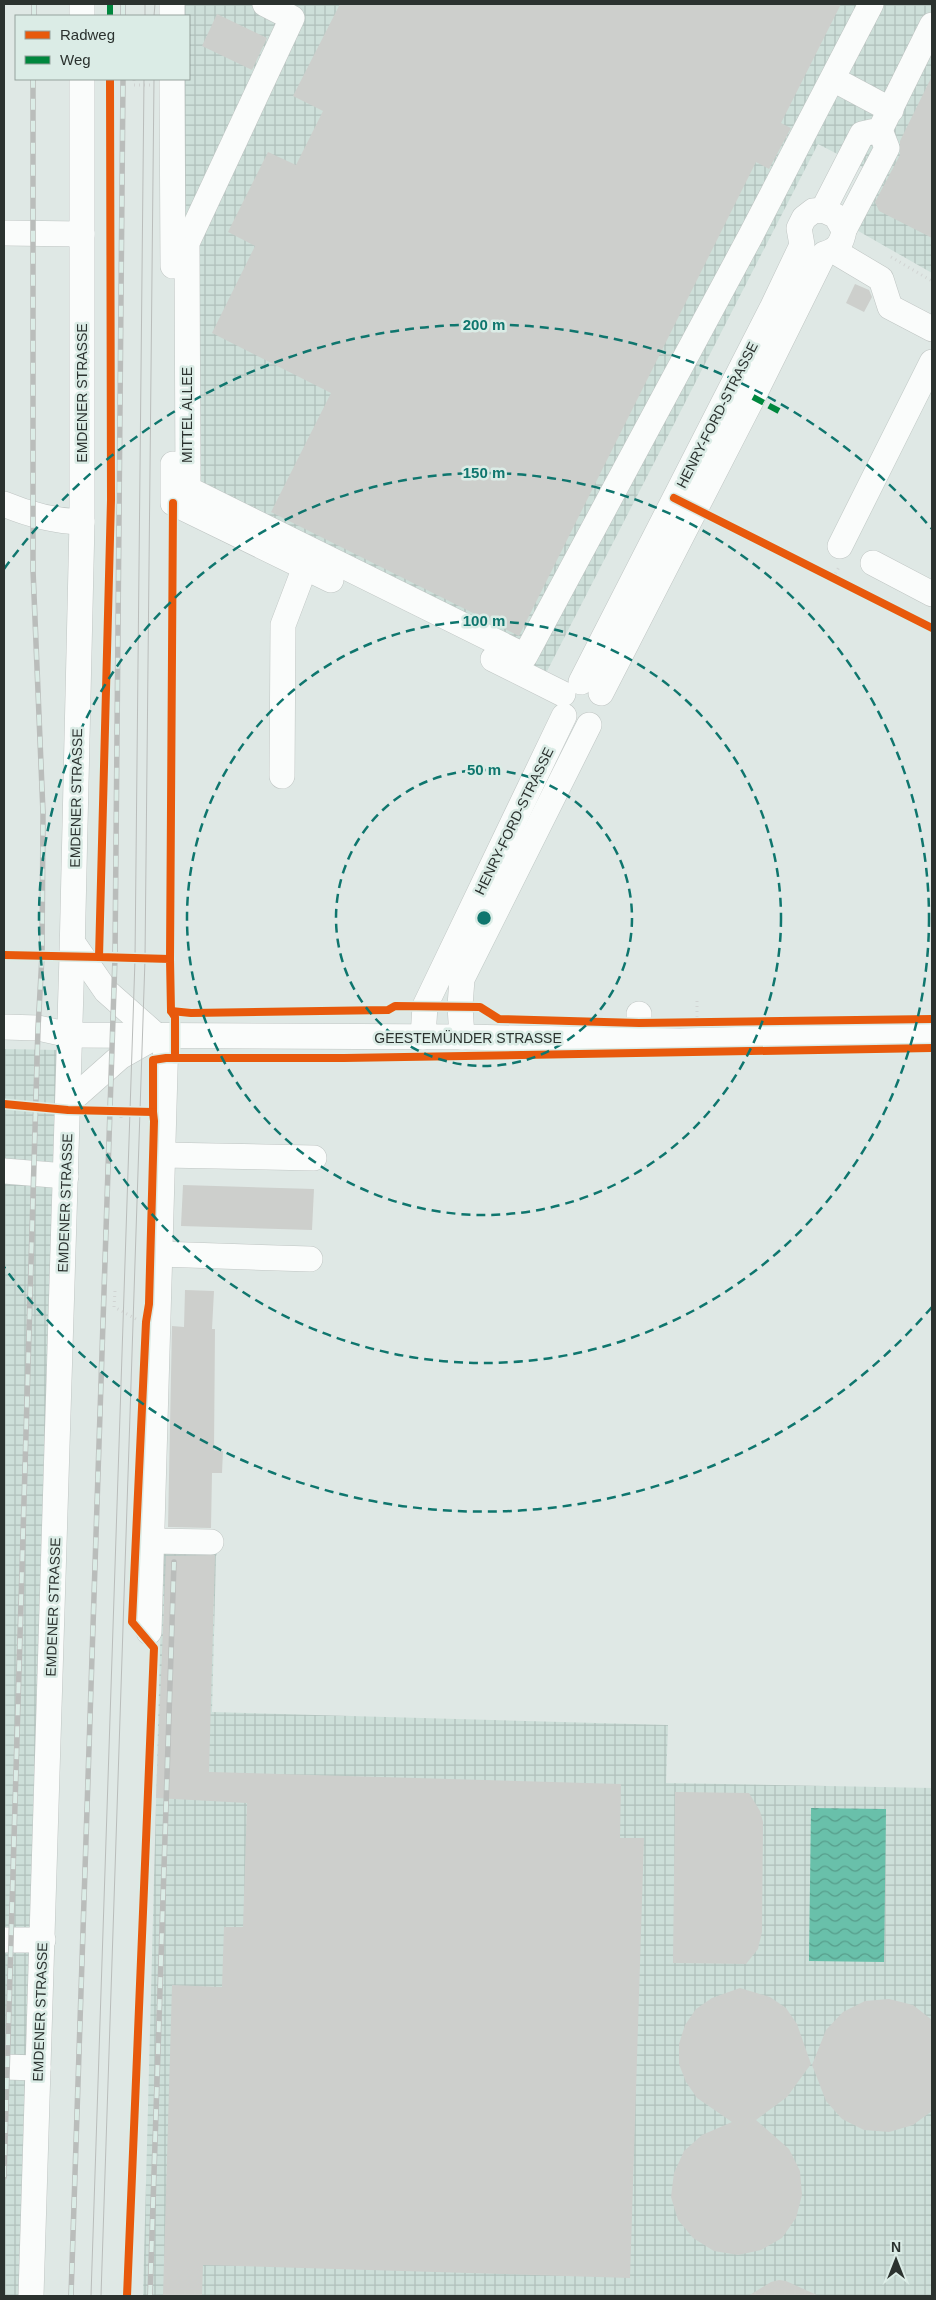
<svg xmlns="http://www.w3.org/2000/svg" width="936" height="2300" font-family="Arial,sans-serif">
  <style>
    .industrial { fill: url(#industrial-grid) }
    .water { fill: url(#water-waves) }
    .building { fill: #cdcfcc }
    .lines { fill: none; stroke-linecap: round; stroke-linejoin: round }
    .minor-casing { stroke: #bfc5c3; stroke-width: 26 }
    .path { stroke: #d1d4d3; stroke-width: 3; stroke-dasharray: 1 4; stroke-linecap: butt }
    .minor { stroke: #fafcfb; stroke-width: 25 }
    .tram { stroke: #babdbb; stroke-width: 1 }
    .rail-casing { stroke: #babdbb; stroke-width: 5.5 }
    .rail { stroke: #dbece6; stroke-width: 4; stroke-dasharray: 11; stroke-linecap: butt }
    .quiet { stroke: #00873e; stroke-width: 6; stroke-dasharray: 12 6; stroke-linecap: butt }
    .cycleway-casing { stroke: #dbece6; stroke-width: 11 }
    .cycleway { stroke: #e8590c; stroke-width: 8 }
    .ring { fill: none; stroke: #0f766e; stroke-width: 2.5; stroke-dasharray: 9 6 }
    .labels { text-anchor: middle; stroke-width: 5; stroke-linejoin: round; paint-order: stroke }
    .street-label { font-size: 14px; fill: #2b322f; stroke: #dbece6 }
    .centre { fill: #0f766e; stroke: #dbece6; stroke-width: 2.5 }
    .ring-label { font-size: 15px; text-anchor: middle; font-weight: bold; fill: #0f766e; stroke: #dbece6; stroke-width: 5; stroke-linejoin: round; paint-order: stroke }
  </style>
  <defs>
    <pattern id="industrial-grid" width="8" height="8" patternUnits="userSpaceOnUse" patternTransform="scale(1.25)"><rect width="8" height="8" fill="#cddfd9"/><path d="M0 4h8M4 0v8" fill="none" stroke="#b0c0bb"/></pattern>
    <pattern id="water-waves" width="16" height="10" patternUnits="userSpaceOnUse" patternTransform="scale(1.25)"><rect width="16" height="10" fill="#69c0aa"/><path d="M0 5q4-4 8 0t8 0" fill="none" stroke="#579d8b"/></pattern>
  </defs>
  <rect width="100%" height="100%" fill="#dfe8e5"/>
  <!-- industrial -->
  <g class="industrial">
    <polygon points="180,4 932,4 932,273 853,228 880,176 818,144 544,677 185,492 181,79 189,79 189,16 180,16"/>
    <polygon points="4,1049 59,1050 38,2296 4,2296"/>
    <polygon points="163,1538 223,1540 216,1556 212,1712 668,1725 666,1783 932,1788 932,2296 143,2296"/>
  </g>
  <!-- water -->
  <polygon class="water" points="811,1808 886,1809 884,1962 809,1961"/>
  <!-- building -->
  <g class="building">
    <polygon points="340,4 841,4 781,123 791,128 769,169 756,162 519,636 271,512 331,393 212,333 255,246 228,232 268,152 296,165 323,111 293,96"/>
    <polygon points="217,14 267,38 252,70 202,46"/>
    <polygon points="932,76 932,238 879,211 875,202 900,155 900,141"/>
    <polygon points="855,284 869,290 872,297 864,312 846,303"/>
    <polygon points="183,1185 314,1189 312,1230 181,1226"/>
    <polygon points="185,1290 214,1291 212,1329 215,1329 214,1450 223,1451 222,1473 212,1473 211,1528 168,1527 172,1326 184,1327"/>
    <polygon points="215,1555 209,1772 621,1784 620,1838 644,1838 630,2278 203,2265 202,2296 163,2296 172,1985 222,1987 224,1927 243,1927 247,1803 156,1798 166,1556"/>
    <polygon points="675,1792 749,1793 760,1811 763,1822 762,1932 758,1949 746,1964 673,1963"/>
    <polygon points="740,1988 770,1997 786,2008 797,2024 811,2064 787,2097 756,2120 789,2149 800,2171 802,2195 796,2218 782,2238 761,2250 738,2255 714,2251 693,2238 678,2220 671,2197 674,2173 684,2151 702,2135 732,2122 697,2098 686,2082 679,2064 679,2044 685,2025 696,2009 712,1998"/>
    <polygon points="889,1999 913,2005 932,2020 932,2111 913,2125 889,2132 864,2130 842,2119 826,2101 812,2065 826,2030 843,2012 865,2001"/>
    <polygon points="779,2280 786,2281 819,2296 748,2296 771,2282"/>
  </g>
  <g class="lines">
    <!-- minor casing -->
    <g class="minor-casing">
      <g id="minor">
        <polyline points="82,4 82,16"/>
        <polyline points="265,4 292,18 187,243 188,489 525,656 750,237 871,4"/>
        <polyline points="172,16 172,4"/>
        <polyline points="172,79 173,266"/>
        <polyline points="833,79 891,110"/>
        <polyline points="823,210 862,134 880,130 932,25"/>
        <polyline points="4,233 82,234"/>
        <polyline points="834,251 881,279 890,307 932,329"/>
        <polyline points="173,464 173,503 331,580"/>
        <path d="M4 504C30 515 53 521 82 522"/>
        <polyline points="840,546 932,362"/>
        <polyline points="873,563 932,594"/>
        <polyline points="493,659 563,694"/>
        <polyline points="581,682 772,308 802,245 799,228 804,218 813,211 823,210 836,216 844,230"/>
        <path d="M601 693 753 397 824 254C837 250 842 244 844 230L887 148 880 130"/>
        <polyline points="282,776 283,625 305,567"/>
        <polyline points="639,1014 639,1041"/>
        <polyline points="4,1027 38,1028 70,1035 462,1037 680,1041 932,1034"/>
        <polyline points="423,1037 425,1006 564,716"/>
        <polyline points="462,1037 460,1006 462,979 589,725"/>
        <polyline points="68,1103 120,1057 157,1036 106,991 73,943"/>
        <polyline points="163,1155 314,1158"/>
        <polyline points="4,1171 66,1176"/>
        <polyline points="159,1254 310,1259"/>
        <polyline points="151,1541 211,1542"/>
        <polyline points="149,1632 166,1036"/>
        <polyline points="4,1940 43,1940"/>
        <polyline points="4,2067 38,2068"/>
        <polyline points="31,2296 72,956 82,522 82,79"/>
      </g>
    </g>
    <!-- path -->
    <g class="path">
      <polyline points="134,80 134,85 150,85"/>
      <polyline points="891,257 932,281"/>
      <polyline points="833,578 839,567"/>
      <polyline points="697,1001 697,1018"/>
      <polyline points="121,1112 121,1120"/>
      <polyline points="115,1291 114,1307 136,1319"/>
    </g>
    <!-- minor -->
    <use href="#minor" class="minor"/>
    <!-- tram -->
    <g class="tram">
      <polyline points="145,16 145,4"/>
      <polyline points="154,16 155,4"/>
      <polyline points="91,2296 135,959 144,79"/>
      <polyline points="101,2296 145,959 154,79"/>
    </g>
    <!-- rail casing -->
    <g class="rail-casing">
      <g id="rail">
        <polyline points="34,16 34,4"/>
        <polyline points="123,16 123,4"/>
        <polyline points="4,2177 38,1028 42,956 43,813 33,570 33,79"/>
        <polyline points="71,2296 115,957 123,79"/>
        <polyline points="150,2296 174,1562"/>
      </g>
    </g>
    <!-- rail -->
    <use href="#rail" class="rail"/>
    <!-- quiet -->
    <g class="quiet">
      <polyline points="110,4 110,16"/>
      <polyline points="753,397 779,411"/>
    </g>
    <!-- cycleway casing -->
    <g class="cycleway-casing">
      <g id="cycleway">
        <polyline points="110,79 111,500 99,957 170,959 171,1011 175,1017 175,1058"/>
        <polyline points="674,498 932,628"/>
        <polyline points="4,955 99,957"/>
        <polyline points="170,959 173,503"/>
        <polyline points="171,1011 191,1013 388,1010 395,1006 480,1007 499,1019 639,1023 932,1019"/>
        <polyline points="4,1104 68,1110 153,1112 153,1060 166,1058 344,1058 932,1048"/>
        <polyline points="127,2296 154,1648 132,1622 146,1322 149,1304 154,1121 153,1112"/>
      </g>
    </g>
    <!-- cycleway -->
    <use href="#cycleway" class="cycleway"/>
  </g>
  <!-- distance rings -->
  <g class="ring">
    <circle cx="484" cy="918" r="148"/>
    <circle cx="484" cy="918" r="297"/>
    <circle cx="484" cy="918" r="445"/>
    <path d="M932 1307A593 593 0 0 1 4 1267M4 569A593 593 0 0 1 932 529"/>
  </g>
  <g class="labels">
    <!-- street labels -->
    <g class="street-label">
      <text transform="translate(82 393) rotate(-90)" y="5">EMDENER STRASSE</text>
      <text transform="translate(187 415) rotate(-90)" y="5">MITTEL ALLEE</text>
      <text transform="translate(717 415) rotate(-63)" y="5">HENRY-FORD-STRASSE</text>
      <text transform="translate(76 798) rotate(-89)" y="5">EMDENER STRASSE</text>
      <text transform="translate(514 821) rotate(-64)" y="5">HENRY-FORD-STRASSE</text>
      <text x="468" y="1043">GEESTEMÜNDER STRASSE</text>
      <text transform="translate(65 1203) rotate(-88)" y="5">EMDENER STRASSE</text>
      <text transform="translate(53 1607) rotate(-88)" y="5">EMDENER STRASSE</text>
      <text transform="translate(40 2012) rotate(-88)" y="5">EMDENER STRASSE</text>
    </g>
  </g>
  <circle cx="484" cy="918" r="8" class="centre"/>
  <g class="ring-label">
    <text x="484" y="330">200 m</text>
    <text x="484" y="478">150 m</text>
    <text x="484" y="626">100 m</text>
    <text x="484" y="775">50 m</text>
  </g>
  <!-- border -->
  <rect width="936" height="2300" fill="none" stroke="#2b322f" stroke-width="10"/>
  <!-- legend -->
  <rect x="15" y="15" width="175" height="65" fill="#dbece6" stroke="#95a29d"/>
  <rect x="25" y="31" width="25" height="8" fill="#e8590c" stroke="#95a29d"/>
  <text x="60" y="40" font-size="15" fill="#2b322f">Radweg</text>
  <rect x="25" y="56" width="25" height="8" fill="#00873e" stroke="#95a29d"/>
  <text x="60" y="65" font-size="15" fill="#2b322f">Weg</text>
  <!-- north arrow -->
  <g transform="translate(896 2260)" stroke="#dbece6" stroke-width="4" paint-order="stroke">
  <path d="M0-4L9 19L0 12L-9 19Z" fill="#2b322f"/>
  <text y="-8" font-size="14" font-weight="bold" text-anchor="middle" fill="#2b322f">N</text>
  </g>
</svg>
